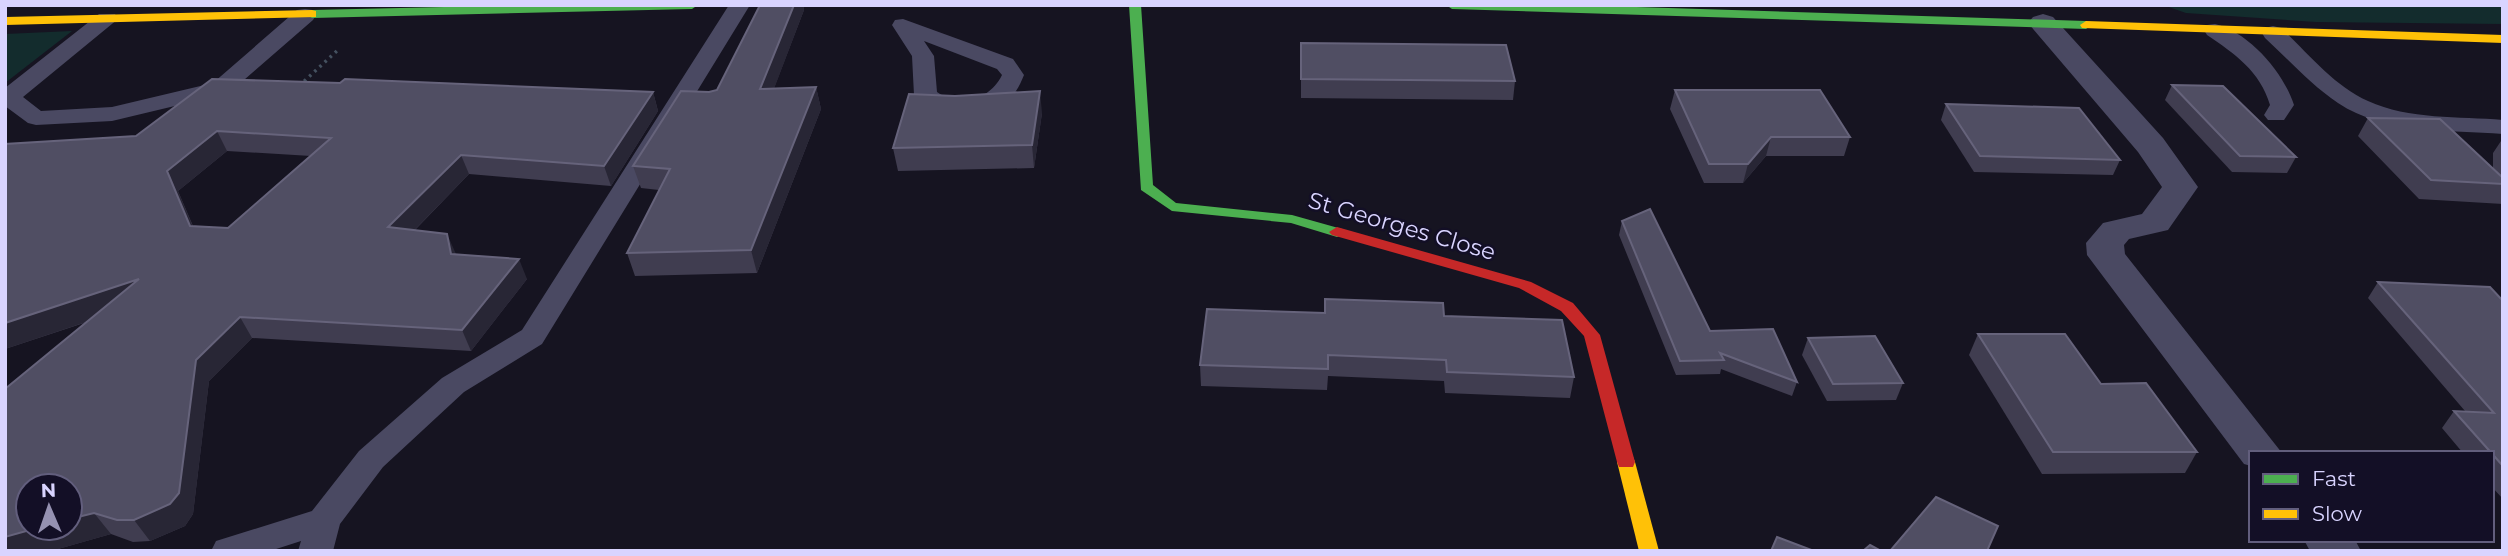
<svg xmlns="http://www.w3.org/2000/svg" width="2508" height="556" font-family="Montserrat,sans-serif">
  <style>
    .green { fill: #132c2d }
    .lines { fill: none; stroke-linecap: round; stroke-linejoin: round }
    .path { stroke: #44505f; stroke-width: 3.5; stroke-dasharray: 2.5 4.5; stroke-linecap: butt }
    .lane { fill: #4a4962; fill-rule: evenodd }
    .street { fill: #4a4962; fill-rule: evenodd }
    .fast { fill: #4caf50; fill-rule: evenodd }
    .slow { fill: #ffc107; fill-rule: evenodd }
    .jam { fill: #c62828; fill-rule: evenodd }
    .wall { fill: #403d50; fill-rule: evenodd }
    .shaded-wall { fill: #282635 }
    .building { fill: #504e63; stroke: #66637b; stroke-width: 2; fill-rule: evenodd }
    .labels { text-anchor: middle; stroke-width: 5; stroke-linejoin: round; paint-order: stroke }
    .street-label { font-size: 23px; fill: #d9d4ff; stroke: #130f26 }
  </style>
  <rect width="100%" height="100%" fill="#161421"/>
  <!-- green -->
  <g class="green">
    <polygon points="2163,5 2503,5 2503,24 2316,22 2186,13"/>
    <polygon points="72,31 5,83 5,34"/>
  </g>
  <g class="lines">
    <!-- path -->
    <polyline class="path" points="299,86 339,49"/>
    <!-- lane -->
    <g class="lane">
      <polygon points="729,5 750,5 542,344 464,392 383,467 340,524 333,551 298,551 301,541 270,551 211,551 216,541 312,511 359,451 442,378 522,330"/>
      <polygon points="305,9 313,10 316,15 313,20 229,93 112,121 36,125 28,123 5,106 5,88 99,14 115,14 118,19 23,97 41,111 112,107 213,83 297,10"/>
      <path d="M903 19 1013 59 1024 75C1020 85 1015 95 1006 102 982 119 933 122 914 95L912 56 892 25 895 20ZM924 41 997 69 1002 75C990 100 960 108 937 92L934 56Z"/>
      <path d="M2215 24C2249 32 2284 73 2294 105L2284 120H2268L2264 115 2270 105C2260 71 2235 54 2207 35L2204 30 2207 25Z"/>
      <path d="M2273 26 2281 28C2308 53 2334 86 2368 101 2409 120 2459 116 2503 120V134C2450 130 2384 134 2338 103 2311 85 2289 60 2265 38L2262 33 2265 28Z"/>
    </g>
    <!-- street -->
    <g class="street">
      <polygon points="2043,14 2053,17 2163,138 2198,187 2168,230 2129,239 2124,245 2125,254 2282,453 2251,453 2251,466 2244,464 2087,255 2086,243 2103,223 2142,214 2162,187 2138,152 2028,23 2033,17"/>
      <polygon points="2304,540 2355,540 2361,551 2310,551"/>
    </g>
    <!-- fast -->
    <g class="fast">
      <polygon points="531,5 698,5 692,9 312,18 306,14 312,10"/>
      <polygon points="1129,5 1141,5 1153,185 1176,203 1292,215 1342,229 1345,232 1342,235 1337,237 1291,223 1172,211 1141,190"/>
      <polygon points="1446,5 1573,5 2086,21 2092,25 2086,29 1452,9"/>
    </g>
    <!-- slow -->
    <g class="slow">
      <polygon points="312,10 316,11 316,17 5,25 5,17"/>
      <polygon points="2086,21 2503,35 2503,43 2082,28 2080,25"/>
      <polygon points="1626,455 1633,457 1635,462 1659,551 1639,551 1617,462 1619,457"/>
    </g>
    <!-- jam -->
    <polygon class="jam" points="1337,227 1531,282 1573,303 1600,335 1635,462 1633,467 1619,467 1617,462 1584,336 1561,311 1519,288 1332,235 1329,232"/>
  </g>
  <!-- wall -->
  <g class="wall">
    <polygon points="760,5 803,5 804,10 774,88 816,87 821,109 757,273 635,276 627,253 659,190 641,188 633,166 709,92 717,90"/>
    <polygon points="1301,43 1515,81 1513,100 1301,98"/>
    <polygon points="2172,85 2296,157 2287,173 2232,172 2165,100"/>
    <polygon points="1675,90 1850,137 1844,156 1766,156 1743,183 1704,183 1670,109"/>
    <path d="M653 92 658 111 611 186 469 174 415 230 456 255 527 279 471 351 252 338 209 381 193 514 185 526 150 541 133 542 111 534 51 551 87 322 5 349 136 136ZM227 151 311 156 228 228 193 226 178 191Z"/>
    <polygon points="1946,104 2120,160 2113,175 1974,172 1941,120"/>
    <polygon points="1042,113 1034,168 898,171 893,148"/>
    <polygon points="2368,118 2493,169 2493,153 2503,138 2503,204 2419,199 2358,136"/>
    <polygon points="1622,221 1710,331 1797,382 1792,396 1721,369 1720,374 1676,375 1619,235"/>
    <polygon points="2378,282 2503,301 2503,499 2492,487 2492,453 2463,453 2442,428 2454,411 2465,411 2368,298"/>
    <polygon points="1325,313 1444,316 1574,377 1570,398 1445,393 1444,381 1328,376 1327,390 1201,386 1200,365"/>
    <polygon points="1978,334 2101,384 2197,452 2185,473 2042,474 1969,355"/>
    <polygon points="1808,338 1903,383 1896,400 1827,401 1802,355"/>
  </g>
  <!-- shaded-wall -->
  <g class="shaded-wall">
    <polygon points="794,5 803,5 804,10 766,110 760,89"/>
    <polygon points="816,87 821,109 757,273 751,250"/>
    <polygon points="1040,91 1042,113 1034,168 1032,145"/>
    <polygon points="653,92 658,111 611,186 604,166"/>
    <polygon points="217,131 227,151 178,191 201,246 190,226 167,171"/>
    <polygon points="1771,137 1766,156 1743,183 1748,164"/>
    <polygon points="461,155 469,174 398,247 388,227"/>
    <polygon points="447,234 456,254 460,275 451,254"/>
    <polygon points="519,259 527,279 471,351 462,330"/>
    <polygon points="139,279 152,300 5,349 5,323"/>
    <polygon points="240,317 252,338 209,381 193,514 185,526 150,541 134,520 196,360"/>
    <polygon points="94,513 111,534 51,551 5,551 5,537 37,528 70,528 70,519"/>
  </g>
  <!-- building -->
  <g class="building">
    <polygon points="760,5 794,5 760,89 816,87 751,250 627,253 670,169 633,166 681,91 709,92 717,90"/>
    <polygon points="1301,43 1506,45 1515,81 1301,79"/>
    <path d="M212 79 340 83 345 79 653 92 604 166 461 155 388 227 447 234 451 254 519 259 462 330 240 317 196 360 179 493 170 504 134 520H117L94 513 70 519V486H28V528H37L5 537V389L139 279 5 323V144L136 136ZM217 131 331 138 228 228 190 226 167 171Z"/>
    <polygon points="2172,85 2223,86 2296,157 2240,156"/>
    <polygon points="1675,90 1820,90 1850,137 1771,137 1748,164 1709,164"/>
    <polygon points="1040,91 1032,145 893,148 909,94 955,96"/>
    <polygon points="1946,104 2079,108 2120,160 1980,156"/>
    <polygon points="2368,118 2440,119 2503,178 2503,184 2431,180"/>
    <polygon points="1650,209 1710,331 1773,329 1797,382 1720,353 1724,360 1680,361 1622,221"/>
    <polygon points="2378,282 2490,287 2503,301 2503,466 2454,411 2494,413"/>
    <polygon points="1325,299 1443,303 1444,316 1562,320 1574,377 1447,372 1446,360 1328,355 1328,369 1200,365 1207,309 1325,313"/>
    <polygon points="1978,334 2065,334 2101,384 2146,383 2197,452 2053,452"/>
    <polygon points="1875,336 1903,383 1833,384 1808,338"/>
    <polygon points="1936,497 1998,526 1987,551 1890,551"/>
    <polygon points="1777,537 1814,551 1771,551"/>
    <polygon points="1870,545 1881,551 1863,551"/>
  </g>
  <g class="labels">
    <!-- street labels -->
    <g class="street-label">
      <text transform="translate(1402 226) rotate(16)" y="8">St Georges Close</text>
    </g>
  </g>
  <!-- border -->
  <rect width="2508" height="556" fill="none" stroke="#d9d4ff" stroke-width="14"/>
  <!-- legend -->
  <rect x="2249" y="451" width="245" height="91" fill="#130f26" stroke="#625e7d" stroke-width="2"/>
  <rect x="2263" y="474" width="35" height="10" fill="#4caf50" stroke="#625e7d" stroke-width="2"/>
  <text x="2312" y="486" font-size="21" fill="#d9d4ff">Fast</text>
  <rect x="2263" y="509" width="35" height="10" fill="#ffc107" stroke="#625e7d" stroke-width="2"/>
  <text x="2312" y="521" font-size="21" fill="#d9d4ff">Slow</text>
  <!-- north arrow -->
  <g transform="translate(49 507) rotate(358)"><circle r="33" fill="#130f26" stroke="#625e7d" stroke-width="2"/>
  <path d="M0-5L12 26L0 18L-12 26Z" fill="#9591b1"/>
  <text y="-10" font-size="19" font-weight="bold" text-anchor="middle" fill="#d9d4ff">N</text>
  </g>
</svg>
